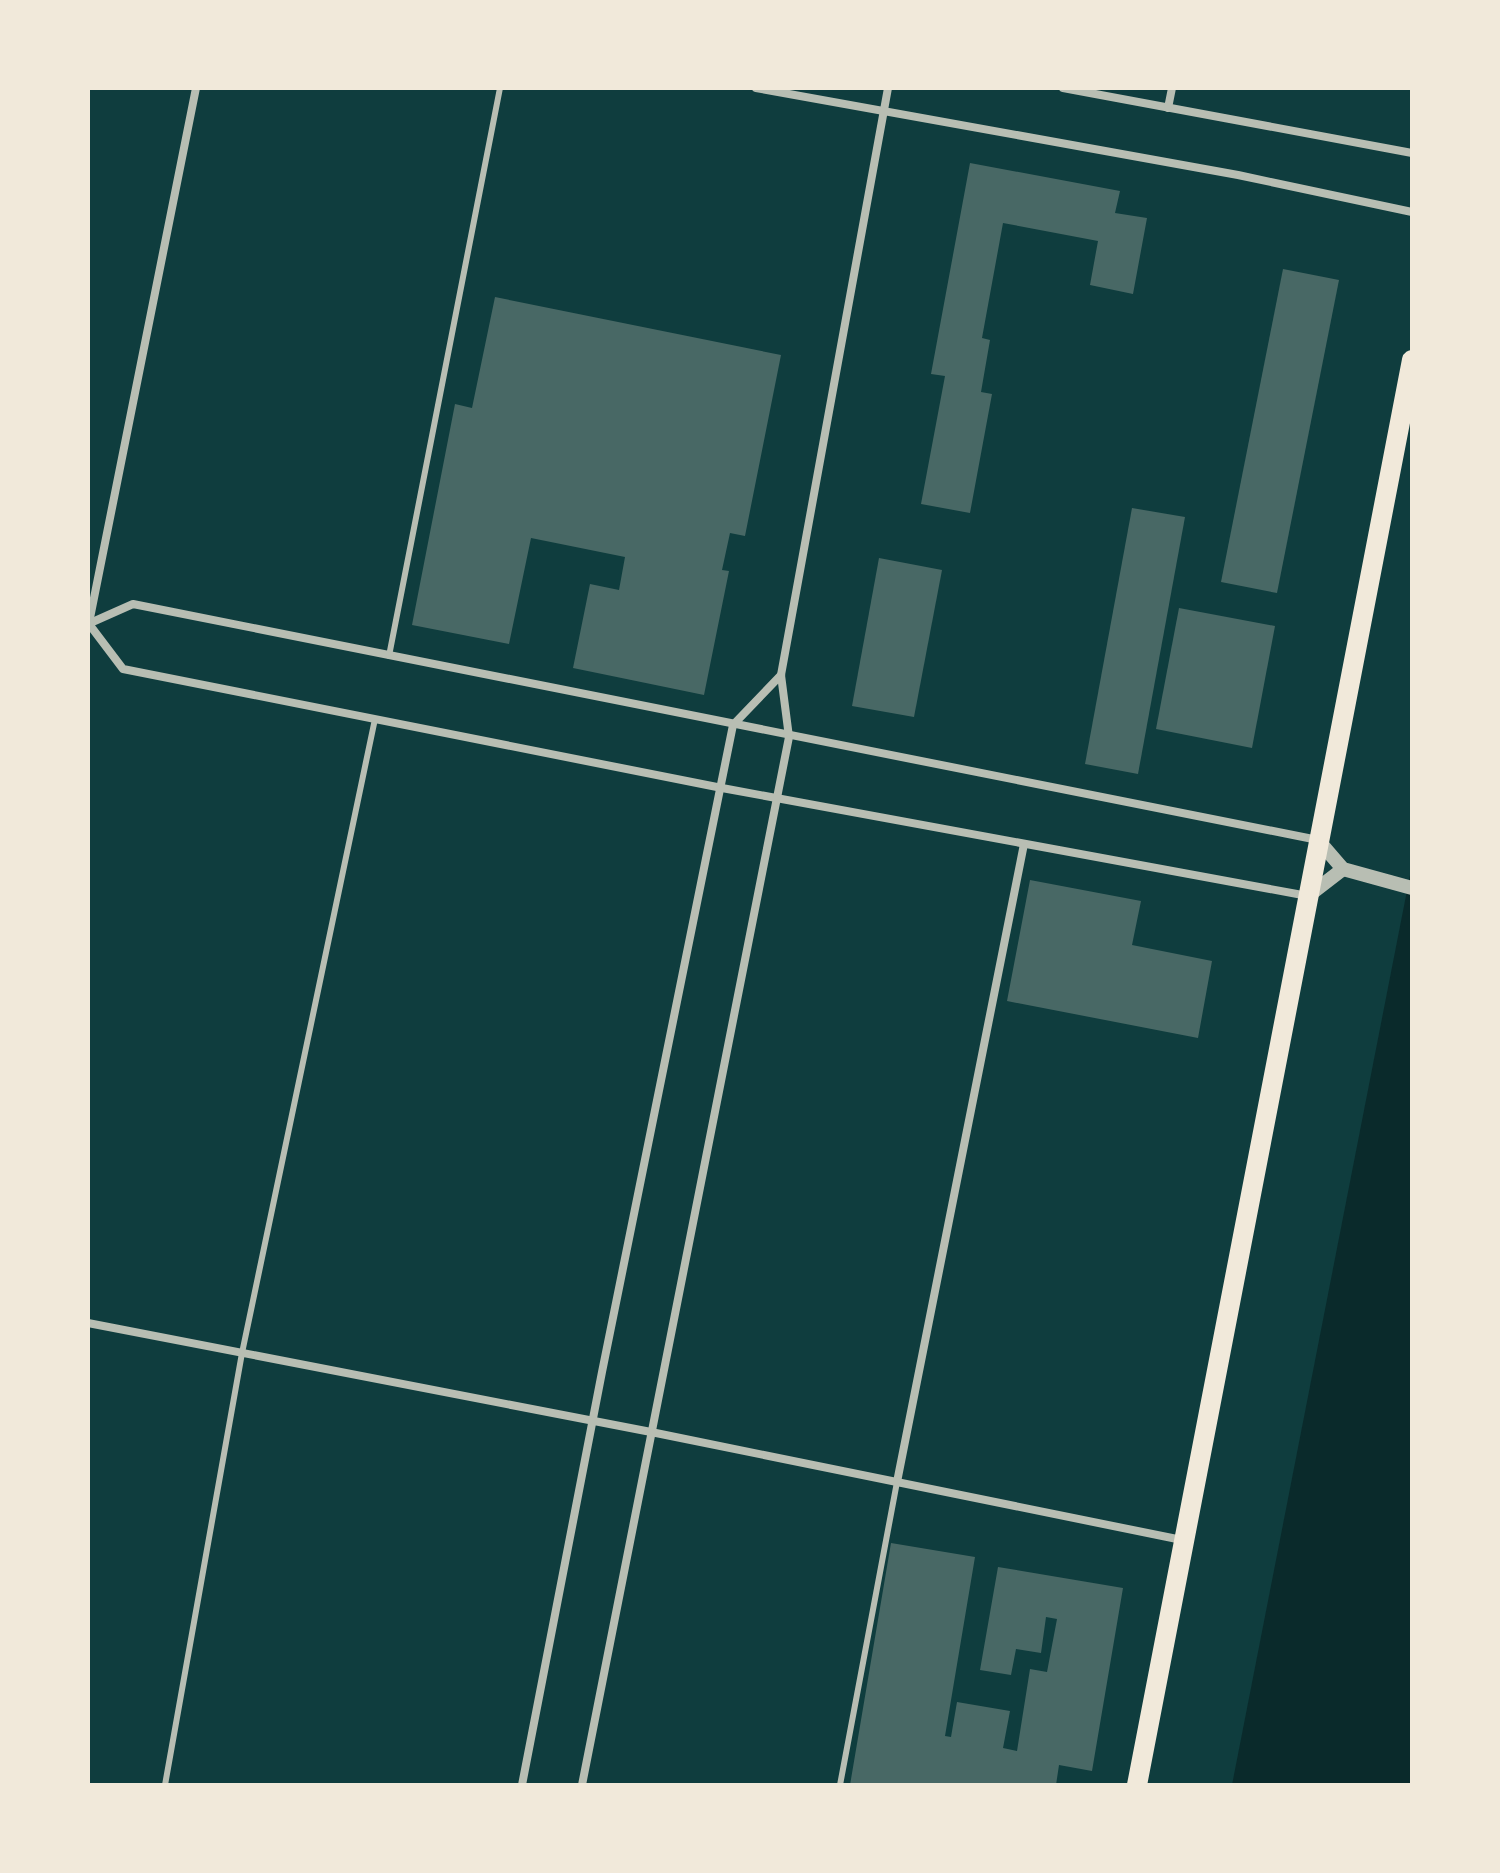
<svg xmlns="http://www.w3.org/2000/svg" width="1500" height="1873" font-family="Cabin,sans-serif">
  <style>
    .water { fill: #0a2a2b }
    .building { fill: #486865 }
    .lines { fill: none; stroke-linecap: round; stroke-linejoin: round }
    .service { stroke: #b8beb3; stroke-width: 6 }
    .minor { stroke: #b8beb3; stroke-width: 8 }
    .tertiary { stroke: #b8beb3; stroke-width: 14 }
    .primary { stroke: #f1e9da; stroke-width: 20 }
  </style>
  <rect width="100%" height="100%" fill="#0f3d3e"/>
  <!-- water -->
  <polygon class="water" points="1412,865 1412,1785 1232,1785"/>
  <!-- building -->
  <g class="building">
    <polygon points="970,163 1120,191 1115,213 1147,218 1133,294 1090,285 1098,241 1003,223 982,338 990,340 981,392 992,394 970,513 921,504 945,376 931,374"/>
    <polygon points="1283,269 1339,280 1277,593 1221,582"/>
    <polygon points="495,297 781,355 745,536 730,533 722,570 729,571 704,695 573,668 590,584 619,590 625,557 531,538 509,644 412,625 455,404 472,408"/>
    <polygon points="1132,508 1185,517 1138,774 1085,764"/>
    <polygon points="879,558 942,570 914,717 852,706"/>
    <polygon points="1179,608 1275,626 1252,748 1156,729"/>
    <polygon points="1030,880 1141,901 1132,945 1212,961 1198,1038 1007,1001"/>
    <polygon points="891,1543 975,1557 945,1736 951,1737 957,1702 1010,1711 1003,1748 1017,1751 1030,1669 1047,1672 1057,1619 1046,1617 1041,1653 1016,1649 1011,1675 980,1670 998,1567 1123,1588 1092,1771 1059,1765 1056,1785 850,1785"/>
  </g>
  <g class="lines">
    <!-- service -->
    <g class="service">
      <polyline points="389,656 500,88"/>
      <polyline points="165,1785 242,1353 375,719"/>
      <polyline points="840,1785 897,1482"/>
    </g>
    <!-- minor -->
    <g class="minor">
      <polyline points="756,88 1238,175 1412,212"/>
      <polyline points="1063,88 1412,153"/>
      <polyline points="1168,108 1172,88"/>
      <polyline points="88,624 133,604 1318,840"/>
      <polyline points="89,624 123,669 722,788 1308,896"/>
      <polyline points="88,628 196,88"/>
      <polyline points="88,1323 651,1432 1182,1540"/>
      <polyline points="897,1482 1024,844"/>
      <polyline points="522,1785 602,1372 733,725 781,675"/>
      <polyline points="582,1785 789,737 781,675 888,88"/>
    </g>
    <!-- tertiary -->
    <g class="tertiary">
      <polyline points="1318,840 1343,869 1412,888"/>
      <polyline points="1308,896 1343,869"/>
    </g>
    <!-- primary -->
    <polyline class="primary" points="1137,1785 1412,360"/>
  </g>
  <!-- border -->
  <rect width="1500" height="1873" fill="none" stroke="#f1e9da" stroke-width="180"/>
</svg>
